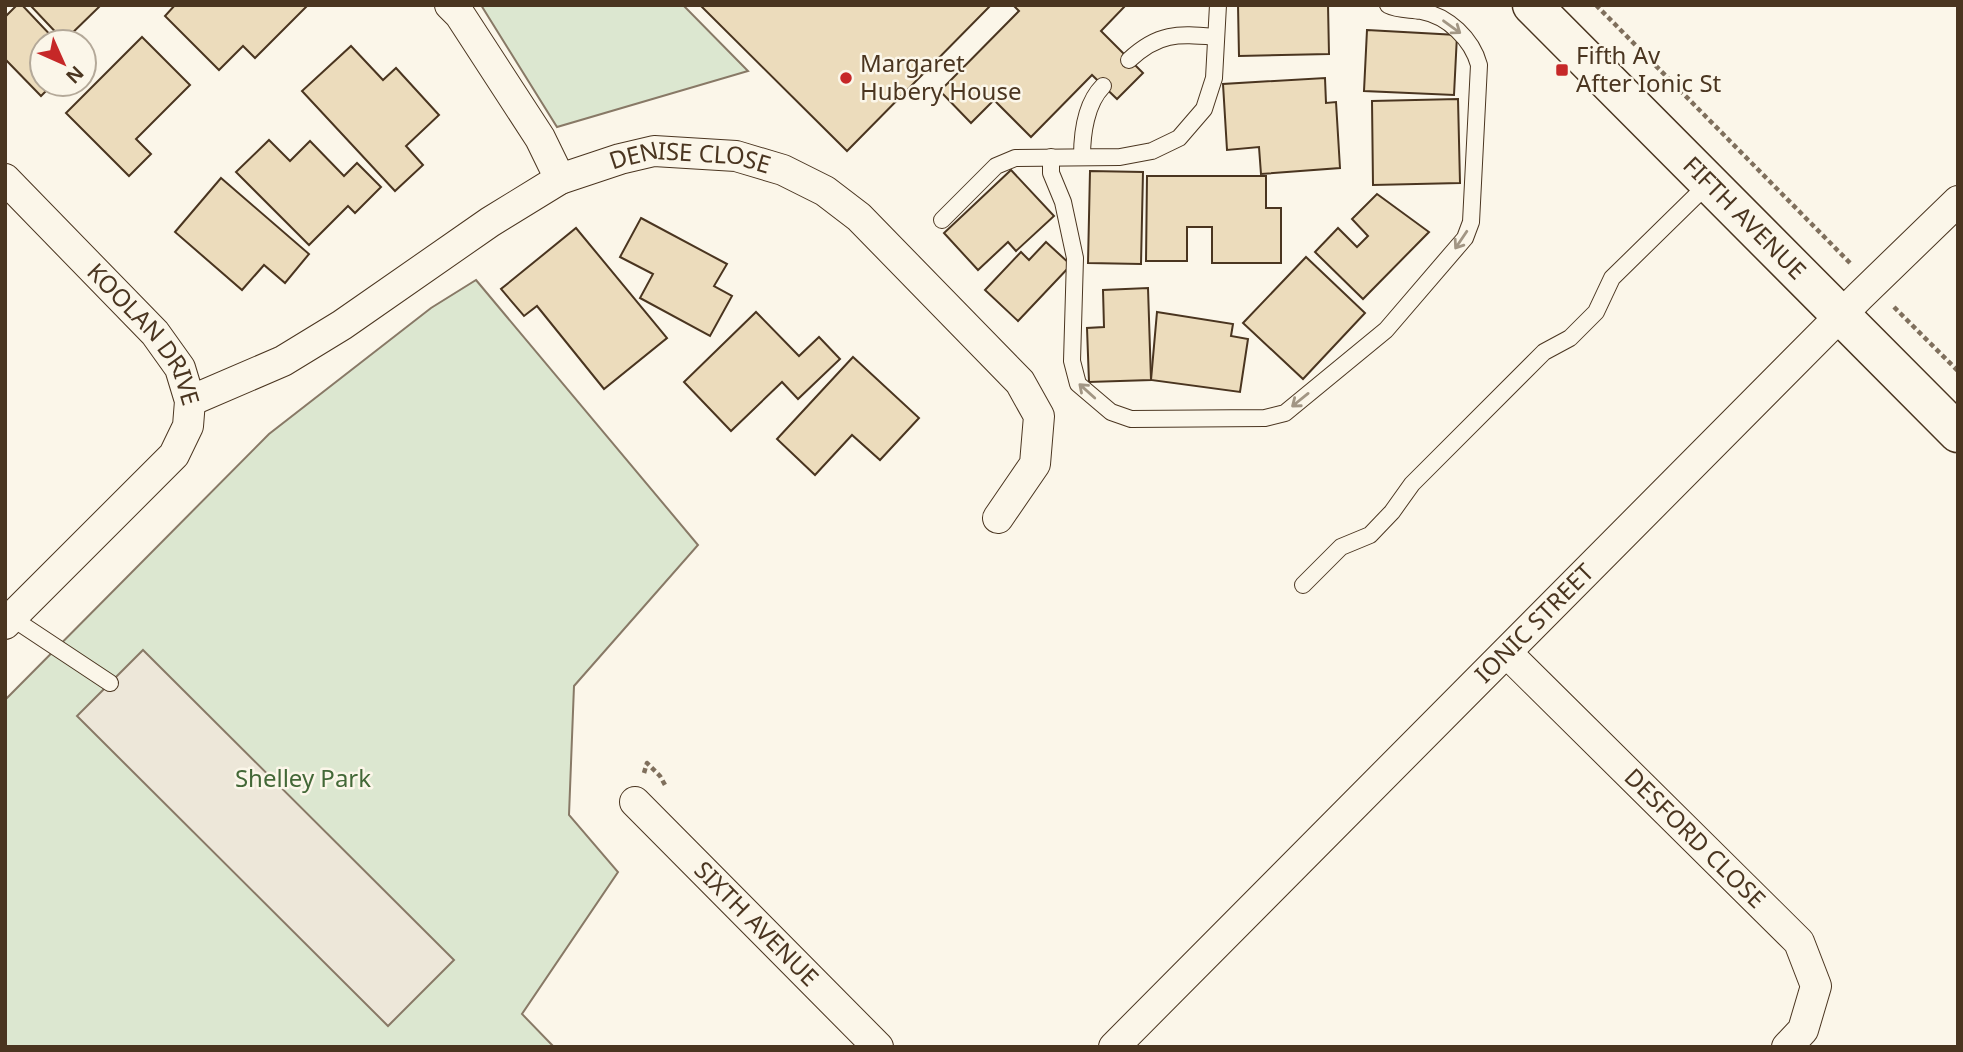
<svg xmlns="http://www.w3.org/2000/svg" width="1963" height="1052" font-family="'Noto Sans',sans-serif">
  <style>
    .green { fill: #dce7d0; stroke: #887966; stroke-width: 2 }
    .parking { fill: #ede7d9; stroke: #887966; stroke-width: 2 }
    .building { fill: #ecdcbc; stroke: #4a3520; stroke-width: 2 }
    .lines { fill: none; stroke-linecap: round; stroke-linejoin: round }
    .lane-casing { stroke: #4a3520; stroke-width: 18 }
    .street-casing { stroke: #4a3520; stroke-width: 32 }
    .secondary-casing { stroke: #4a3520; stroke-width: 41 }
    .path { stroke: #7f6f5c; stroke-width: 4.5; stroke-dasharray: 5 3.5; stroke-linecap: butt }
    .lane { stroke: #fbf6e9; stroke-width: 16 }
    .street { stroke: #fbf6e9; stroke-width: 30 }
    .secondary { stroke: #fbf6e9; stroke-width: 38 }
    .oneway { stroke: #a29684 }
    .poi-dot { fill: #c62828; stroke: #fbf6e9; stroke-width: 2.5 }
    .labels { text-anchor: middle; stroke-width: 5; stroke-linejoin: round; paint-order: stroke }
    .poi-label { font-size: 24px; fill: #4a3520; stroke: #fbf6e9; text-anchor: start }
    .street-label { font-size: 24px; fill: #4a3520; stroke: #fbf6e9 }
    .park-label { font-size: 24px; fill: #436837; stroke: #fbf6e9 }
  </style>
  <rect width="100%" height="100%" fill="#fbf6e9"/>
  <!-- green -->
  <g class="green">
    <polygon points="481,5 683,5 748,71 557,127"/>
    <polygon points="476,280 698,545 574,686 569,815 618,872 522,1014 554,1047 5,1047 5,700 269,434 431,308"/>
  </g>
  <!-- parking -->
  <polygon class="parking" points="143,650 454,960 388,1026 77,716"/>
  <!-- building -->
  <g class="building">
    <polygon points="17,5 22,5 57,42 42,42 42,84 53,84 41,96 5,59 5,17"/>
    <polygon points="30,5 101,5 64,41"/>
    <polygon points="175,5 308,5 255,58 243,46 219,70 165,16"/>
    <polygon points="700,5 991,5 847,151"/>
    <polygon points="1013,5 1126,5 1101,31 1143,73 1117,99 1092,75 1031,137 994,100 971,123 940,91 1019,11"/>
    <polygon points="1238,5 1328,5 1329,54 1239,56"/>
    <polygon points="1367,30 1457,35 1454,95 1364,91"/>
    <polygon points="142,37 190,85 136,139 151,154 129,176 66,113"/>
    <polygon points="351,46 383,80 396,68 439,115 406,146 423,165 395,191 302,91"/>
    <polygon points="1325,78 1326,103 1336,102 1340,168 1261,174 1259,147 1227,150 1223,84"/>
    <polygon points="1458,99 1460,183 1373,185 1372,101"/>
    <polygon points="269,140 290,161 310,141 344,176 357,163 381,187 355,213 348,206 309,245 236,172"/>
    <polygon points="1011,170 1054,216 1016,251 1008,242 978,270 944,233"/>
    <polygon points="1090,171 1143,172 1141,264 1088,263"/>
    <polygon points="1147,176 1266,176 1266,208 1281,208 1281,263 1212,263 1212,227 1187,227 1187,261 1146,261"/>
    <polygon points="221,178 309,254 285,283 264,265 242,290 175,232"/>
    <polygon points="1377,194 1429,232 1363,299 1315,252 1338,228 1357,247 1368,236 1352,219"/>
    <polygon points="641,218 727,264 714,286 732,296 710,336 640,298 653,274 620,257"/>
    <polygon points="576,228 667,338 604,389 537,306 524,316 501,289"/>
    <polygon points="1046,242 1071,265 1018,321 985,290 1021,252 1029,260"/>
    <polygon points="1306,257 1365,313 1303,379 1243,323"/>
    <polygon points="1148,288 1151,380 1089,382 1087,328 1104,327 1103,290"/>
    <polygon points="756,312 799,356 819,337 840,359 798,399 782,382 731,431 684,382"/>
    <polygon points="1157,312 1233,324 1231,336 1248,339 1240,392 1151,380"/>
    <polygon points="853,357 919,418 880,460 852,435 815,475 777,439"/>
  </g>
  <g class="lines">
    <!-- lane casing -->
    <g class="lane-casing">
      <g id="lane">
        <path d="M1129 60C1159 32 1178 34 1216 37"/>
        <path d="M1051 157V173L1063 202 1075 258 1072 361 1078 384 1111 412 1131 419 1265 418 1285 413 1386 330 1465 238 1471 222 1479 65C1472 39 1448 16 1421 11 1410 9 1398 10 1388 5"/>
        <path d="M1082 157C1082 134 1086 103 1103 86"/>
        <polyline points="942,220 996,166 1015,158 1120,157 1152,151 1179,138 1204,109 1214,78 1218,5"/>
        <polyline points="1303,585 1341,547 1370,535 1392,512 1412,484 1544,352 1570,338 1596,312 1612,278 1709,183"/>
        <polyline points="12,618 110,683"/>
      </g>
    </g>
    <!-- street casing -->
    <g class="street-casing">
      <g id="street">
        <polyline points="450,5 460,15 540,138 560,179"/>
        <path id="s1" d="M5 179 155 333 180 368 190 401 188 426 174 455 5 624"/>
        <path id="s2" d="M190 401 283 361 342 325 490 222 560 179 620 159 654 151 736 156 783 170 825 191 859 217 1020 382 1039 416 1035 464 998 518"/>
        <path id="s3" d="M1507 653 1799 942 1816 986 1803 1030 1787 1047"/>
        <path id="s4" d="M635 802 878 1047"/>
        <path id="s5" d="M1114 1047 1860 296 1958 201"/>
      </g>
    </g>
    <!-- secondary casing -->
    <g class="secondary-casing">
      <g id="secondary">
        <path id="s6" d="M1532 5 1958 433"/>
      </g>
    </g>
    <!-- path -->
    <g class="path">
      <polyline points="1596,5 1851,264"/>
      <polyline points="1894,307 1958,371"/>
      <polyline points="644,773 647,763 660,776 665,785"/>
    </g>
    <!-- lane -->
    <use href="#lane" class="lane"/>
    <!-- street -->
    <use href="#street" class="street"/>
    <!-- secondary -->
    <use href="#secondary" class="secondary"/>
  </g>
  <!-- one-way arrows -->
  <defs><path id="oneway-shaft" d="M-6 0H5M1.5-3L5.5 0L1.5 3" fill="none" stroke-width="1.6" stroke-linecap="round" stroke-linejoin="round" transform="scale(1.75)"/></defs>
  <g class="oneway">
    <use href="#oneway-shaft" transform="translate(1452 27) rotate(36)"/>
    <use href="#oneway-shaft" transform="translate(1461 240) rotate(124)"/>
    <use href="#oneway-shaft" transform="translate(1087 391) rotate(-138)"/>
    <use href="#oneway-shaft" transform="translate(1300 400) rotate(141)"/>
  </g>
  <!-- markers -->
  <g class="poi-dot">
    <rect x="1555" y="63" width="14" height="14" rx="3.5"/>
    <circle cx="846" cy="78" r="7"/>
  </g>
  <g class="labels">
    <!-- poi labels -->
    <g class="poi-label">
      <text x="1576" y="64">Fifth Av<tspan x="1576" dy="28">After Ionic St</tspan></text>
      <text x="860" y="72">Margaret<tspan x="860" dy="28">Hubery House</tspan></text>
    </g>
    <!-- street labels -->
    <g class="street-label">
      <text dy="8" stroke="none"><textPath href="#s2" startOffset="567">DENISE CLOSE</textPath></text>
      <text dy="8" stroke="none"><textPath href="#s6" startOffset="301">FIFTH AVENUE</textPath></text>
      <text dy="8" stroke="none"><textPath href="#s1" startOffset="210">KOOLAN DRIVE</textPath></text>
      <text dy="8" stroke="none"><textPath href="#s5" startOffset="597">IONIC STREET</textPath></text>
      <text dy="8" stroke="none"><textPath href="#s3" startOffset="264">DESFORD CLOSE</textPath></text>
      <text dy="8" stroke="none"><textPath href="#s4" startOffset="172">SIXTH AVENUE</textPath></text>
    </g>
    <!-- park labels -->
    <g class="park-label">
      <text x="303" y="787">Shelley Park</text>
    </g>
  </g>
  <!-- border -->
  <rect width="1963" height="1052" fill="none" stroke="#4a3520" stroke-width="14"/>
  <!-- north arrow -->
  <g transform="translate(63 63) rotate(135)"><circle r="33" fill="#fbf6e9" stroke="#b4a999" stroke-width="2"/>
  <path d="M0-5L12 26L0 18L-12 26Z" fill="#c62828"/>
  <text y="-10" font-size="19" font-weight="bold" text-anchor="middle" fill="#4a3520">N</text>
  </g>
</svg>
